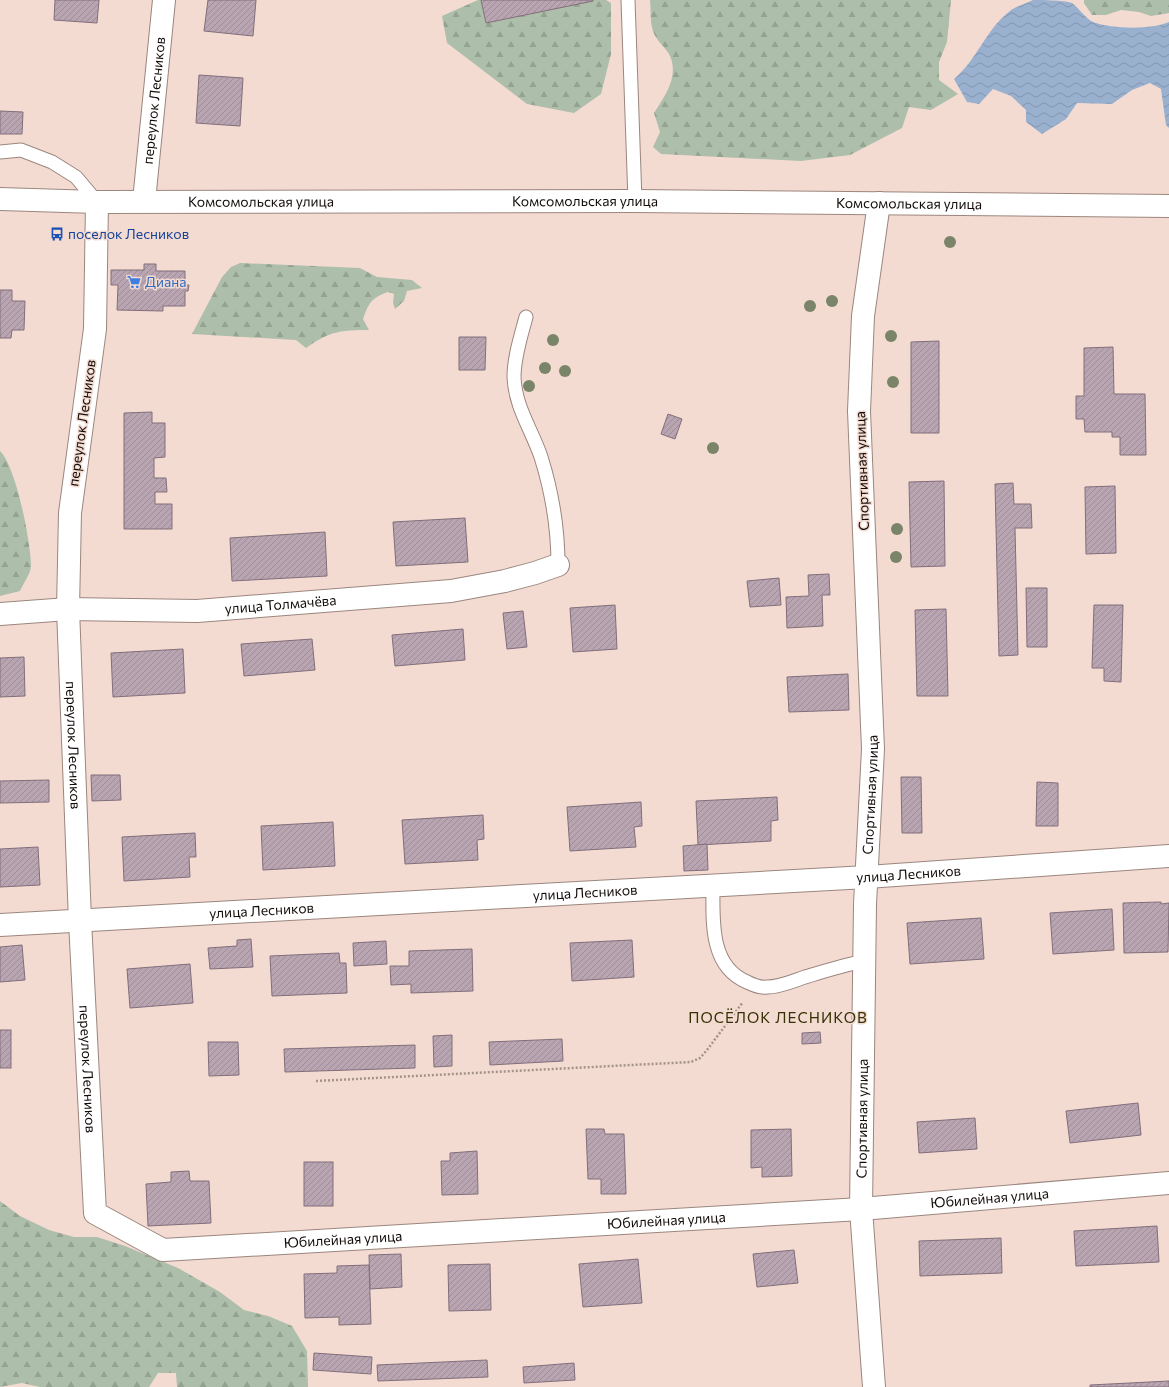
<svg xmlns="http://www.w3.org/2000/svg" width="1169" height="1387" font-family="Commissioner,sans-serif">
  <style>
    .forest { fill: url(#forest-firs) }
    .water { fill: url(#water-waves) }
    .building { fill: url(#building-hatch); stroke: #816e7a }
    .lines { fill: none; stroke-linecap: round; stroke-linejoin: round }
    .service-casing { stroke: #9b867e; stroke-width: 15 }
    .minor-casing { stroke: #9b867e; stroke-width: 24 }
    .secondary-casing { stroke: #9b867e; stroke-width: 24 }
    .path { stroke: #a4928b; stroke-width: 2.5; stroke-dasharray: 2 2; stroke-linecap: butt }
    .service { stroke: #fff; stroke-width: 13 }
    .minor { stroke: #fff; stroke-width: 22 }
    .secondary { stroke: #fff; stroke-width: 22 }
    .tree { fill: #7a8468 }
    .labels { text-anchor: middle; stroke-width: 3; stroke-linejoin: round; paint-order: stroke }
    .street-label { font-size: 14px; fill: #120b08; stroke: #f3dbd2 }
    .transit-label { font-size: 14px; fill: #164399; stroke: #f3dbd2; text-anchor: start }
    .shop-label { font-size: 14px; fill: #366cbe; stroke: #f3dbd2; text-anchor: start }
    .neighbourhood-label { font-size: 15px; letter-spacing: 1px; fill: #363105; stroke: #f3dbd2 }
  </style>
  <defs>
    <pattern id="forest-firs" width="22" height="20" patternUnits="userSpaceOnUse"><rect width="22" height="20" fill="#adbeaa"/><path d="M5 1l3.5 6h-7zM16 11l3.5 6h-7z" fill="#94a291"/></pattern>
    <pattern id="water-waves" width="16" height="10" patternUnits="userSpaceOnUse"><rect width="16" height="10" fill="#99b0ce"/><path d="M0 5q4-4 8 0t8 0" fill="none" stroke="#8396af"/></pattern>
    <pattern id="building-hatch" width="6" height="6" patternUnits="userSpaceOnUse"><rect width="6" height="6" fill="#b9a5b1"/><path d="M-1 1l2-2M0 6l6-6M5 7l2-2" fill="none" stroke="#9e8d97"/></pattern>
  </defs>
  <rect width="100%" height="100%" fill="#f3dbd2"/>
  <!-- forest -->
  <g class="forest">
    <polygon points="478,0 481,0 486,23 593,0 606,0 611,3 611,54 601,94 574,113 527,104 447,43 442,16"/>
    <path d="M650 0H951L947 42 939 62V80L958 94 931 110 909 107 902 128 850 155 801 161 661 154 653 147 660 132 654 113C665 96 679 77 670 56 666 47 656 41 653 31 650 22 651 10 650 0Z"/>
    <polygon points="1084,0 1169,0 1169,13 1151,16 1139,12 1121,10 1106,15 1092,15 1084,3"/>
    <path d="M240 263 360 268 377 277 412 280 422 288 407 291 404 301 395 309 393 303 394 294 388 292C371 298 369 303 363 319L369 330C341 330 330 331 306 348L296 340 192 334 222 277 231 267Z"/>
    <path d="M0 451C16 466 31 543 31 566 31 573 23 584 20 591L0 596Z"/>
    <polygon points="0,1201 20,1216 49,1230 74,1237 97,1237 125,1246 178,1268 220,1292 244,1310 268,1316 292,1326 307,1351 308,1387 177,1387 176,1373 158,1373 149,1387 40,1387 22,1383 0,1387"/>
  </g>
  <!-- water -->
  <path class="water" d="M1033 0C1043 0 1063 0 1072 3 1079 8 1085 18 1093 22 1111 29 1151 30 1169 22V128L1166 125 1161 89 1150 83 1132 90 1112 104 1077 103 1066 119 1042 134 1026 122V110L1011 96 993 89 979 104 967 102 954 79C977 60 986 29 1010 11 1016 6 1025 4 1033 0Z"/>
  <!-- building -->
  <g class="building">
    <polygon points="55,0 99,0 97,23 54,20"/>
    <polygon points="208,0 256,0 253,36 204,31"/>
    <polygon points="481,0 593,0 593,1 486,23"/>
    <polygon points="199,75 243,78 240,126 196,123"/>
    <polygon points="0,111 23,112 22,134 0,134"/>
    <polygon points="144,264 156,264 156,271 185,271 185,285 189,285 188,291 185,291 185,306 163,306 163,311 117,310 118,285 111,285 111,270 144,270"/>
    <polygon points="0,290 12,290 12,301 25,301 24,330 12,330 11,338 0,338"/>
    <polygon points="459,337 486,337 485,370 459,370"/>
    <polygon points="939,341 939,433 911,433 911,342"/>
    <polygon points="1113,347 1114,394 1145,394 1146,455 1120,455 1120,437 1112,437 1112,432 1085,432 1084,419 1076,419 1076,396 1084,396 1084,348"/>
    <polygon points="152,412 152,423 165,423 165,457 154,458 154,478 166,478 167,492 155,492 155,504 172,504 172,529 124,529 124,413"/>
    <polygon points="668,414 682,419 675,439 661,434"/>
    <polygon points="944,481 945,566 911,567 909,482"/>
    <polygon points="1013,483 1014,504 1031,504 1032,528 1015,528 1018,655 999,656 995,484"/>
    <polygon points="1115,486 1116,553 1086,554 1085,487"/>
    <polygon points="465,518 468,562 396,566 393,522"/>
    <polygon points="325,532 327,576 232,581 230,538"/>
    <polygon points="829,574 830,595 822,595 823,626 787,628 786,597 809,596 808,575"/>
    <polygon points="779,578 781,605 750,607 747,581"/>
    <polygon points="1026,588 1047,588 1047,647 1027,647"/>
    <polygon points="615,605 617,649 573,652 570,608"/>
    <polygon points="1094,605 1123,605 1121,682 1104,681 1104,668 1092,668"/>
    <polygon points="946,609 948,696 917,696 915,610"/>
    <polygon points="523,611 527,647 507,649 503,613"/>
    <polygon points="463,629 465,660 395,666 392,635"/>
    <polygon points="312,639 315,670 244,676 241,644"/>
    <polygon points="183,649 185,693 113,697 111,653"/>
    <polygon points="24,657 25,696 0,697 0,658"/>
    <polygon points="848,674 849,710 789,712 787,677"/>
    <polygon points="91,775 120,775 121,800 92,801"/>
    <polygon points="901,777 921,777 922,833 902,833"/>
    <polygon points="49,780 49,802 0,803 0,781"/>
    <polygon points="1037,782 1058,783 1058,826 1036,826"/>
    <polygon points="777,797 778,820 771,821 771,841 698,845 696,801"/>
    <polygon points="641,802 642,826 634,827 636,847 570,851 567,807"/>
    <polygon points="483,815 484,839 477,840 478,860 405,864 402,820"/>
    <polygon points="333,822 335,866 263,870 261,826"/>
    <polygon points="195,833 196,857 189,857 190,877 124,881 122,837"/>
    <polygon points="707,844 708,870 684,871 683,846"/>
    <polygon points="38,847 40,885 0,887 0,849"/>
    <polygon points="1161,902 1161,904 1169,903 1168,952 1124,953 1123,903"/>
    <polygon points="1112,909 1114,950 1053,954 1050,913"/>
    <polygon points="981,918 984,959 910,964 907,923"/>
    <polygon points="251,939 253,967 210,969 208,948 237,946 237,940"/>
    <polygon points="632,940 634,977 572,981 570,943"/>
    <polygon points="386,941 387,964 354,966 353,943"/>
    <polygon points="22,945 25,980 0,982 0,947"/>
    <polygon points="472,949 473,991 411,993 411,984 391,985 390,966 409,966 409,951"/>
    <polygon points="339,953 340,963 346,963 347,993 272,996 270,956"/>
    <polygon points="190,964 193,1003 130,1008 127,969"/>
    <rect x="0" y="1030" width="11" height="38"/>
    <polygon points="820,1032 821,1043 802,1044 802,1033"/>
    <polygon points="452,1035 452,1066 434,1067 433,1036"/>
    <polygon points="562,1039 563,1061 490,1065 489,1042"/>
    <polygon points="208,1042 238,1042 239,1075 209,1076"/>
    <polygon points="415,1045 415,1068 285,1072 284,1049"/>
    <polygon points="1138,1103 1141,1135 1070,1143 1066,1111"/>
    <polygon points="975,1118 977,1149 919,1153 917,1122"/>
    <polygon points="586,1129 604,1129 605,1134 624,1134 626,1194 601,1194 601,1179 588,1179"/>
    <polygon points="791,1129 792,1176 762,1177 762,1167 751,1168 751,1130"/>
    <polygon points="477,1151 478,1194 442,1195 441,1161 450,1161 450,1153"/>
    <rect x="304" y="1162" width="29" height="44"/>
    <polygon points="189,1171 190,1181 209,1181 211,1223 148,1226 146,1184 171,1182 171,1172"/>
    <polygon points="1157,1226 1159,1262 1076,1266 1074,1231"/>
    <polygon points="1001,1238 1002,1273 920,1276 919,1241"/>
    <polygon points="794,1250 798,1283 757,1287 753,1254"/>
    <polygon points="401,1254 402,1287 370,1289 369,1255"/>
    <polygon points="638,1259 642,1303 583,1307 579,1264"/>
    <polygon points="490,1264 491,1310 449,1311 448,1265"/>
    <polygon points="369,1265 371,1324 339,1325 339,1317 305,1318 304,1274 337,1273 337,1266"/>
    <polygon points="314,1353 372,1357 371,1374 313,1370"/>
    <polygon points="487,1360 488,1377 378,1381 377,1365"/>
    <polygon points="574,1363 575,1380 524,1383 523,1367"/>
    <polygon points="1169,1381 1169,1387 1090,1387 1090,1385"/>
  </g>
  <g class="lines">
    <!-- service casing -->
    <g class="service-casing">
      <g id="service">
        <polyline points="628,0 635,201"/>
        <polyline points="0,152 21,150 52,162 76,177 97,202"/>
        <path d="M526 317C521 336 514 357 514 377 515 407 532 430 541 457 552 492 558 528 558 565"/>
        <path d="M713 885C713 920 709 966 747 982 753 985 760 988 767 987 780 987 793 981 805 977 825 971 844 965 864 961"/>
      </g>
    </g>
    <!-- minor casing -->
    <g class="minor-casing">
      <g id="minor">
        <path id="s1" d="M144 201 164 0"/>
        <path id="s2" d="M97 202 95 329 70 513 68 609 80 921 95 1213 163 1250 861 1209 1169 1183"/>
        <path id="s3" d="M0 614 68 609 197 611 451 591 505 581 535 573 558 565"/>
        <path id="s4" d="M0 925 867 877 1169 856"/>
        <path id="s5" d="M874 1387 861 1209 865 904 873 749 859 411 863 316 879 203"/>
      </g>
    </g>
    <!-- secondary casing -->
    <g class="secondary-casing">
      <g id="secondary">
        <path id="s6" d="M0 199 97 202 635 201 1169 206"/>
      </g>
    </g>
    <!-- path -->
    <polyline class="path" points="316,1081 691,1062 700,1058 707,1050 743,1002"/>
    <!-- service -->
    <use href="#service" class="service"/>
    <!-- minor -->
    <use href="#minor" class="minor"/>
    <!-- secondary -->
    <use href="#secondary" class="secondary"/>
  </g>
  <!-- trees -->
  <g class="tree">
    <circle cx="950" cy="242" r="6"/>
    <circle cx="832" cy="301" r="6"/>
    <circle cx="810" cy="306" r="6"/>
    <circle cx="891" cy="336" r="6"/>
    <circle cx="553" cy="340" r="6"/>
    <circle cx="545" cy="368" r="6"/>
    <circle cx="565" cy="371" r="6"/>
    <circle cx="893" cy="382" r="6"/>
    <circle cx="529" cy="386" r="6"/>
    <circle cx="713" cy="448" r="6"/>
    <circle cx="897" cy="529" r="6"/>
    <circle cx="896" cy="557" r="6"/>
  </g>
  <!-- icons -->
  <defs>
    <g id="bus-bare" transform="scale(1.08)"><path d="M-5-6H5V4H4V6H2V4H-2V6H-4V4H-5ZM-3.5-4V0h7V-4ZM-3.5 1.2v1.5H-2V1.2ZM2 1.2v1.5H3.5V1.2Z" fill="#1a4fb4" stroke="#f3dbd2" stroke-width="2.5" paint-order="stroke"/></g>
    <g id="supermarket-bare" transform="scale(1.08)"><path d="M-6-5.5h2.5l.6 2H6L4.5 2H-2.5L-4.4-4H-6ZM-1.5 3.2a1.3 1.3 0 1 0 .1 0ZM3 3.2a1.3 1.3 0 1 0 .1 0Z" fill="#3f7fe0" stroke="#f3dbd2" stroke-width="2.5" paint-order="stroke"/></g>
  </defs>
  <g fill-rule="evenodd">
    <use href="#bus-bare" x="57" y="234"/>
    <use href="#supermarket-bare" x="134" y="282"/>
  </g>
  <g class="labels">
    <!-- street labels -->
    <g class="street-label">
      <text dy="5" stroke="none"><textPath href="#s1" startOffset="101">переулок Лесников</textPath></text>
      <text dy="5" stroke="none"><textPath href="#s6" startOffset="261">Комсомольская улица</textPath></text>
      <text dy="5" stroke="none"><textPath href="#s6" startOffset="585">Комсомольская улица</textPath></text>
      <text dy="5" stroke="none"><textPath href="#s6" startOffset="909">Комсомольская улица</textPath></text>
      <text transform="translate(82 423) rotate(-82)" y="5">переулок Лесников</text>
      <text transform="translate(862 471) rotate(-92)" y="5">Спортивная улица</text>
      <text dy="5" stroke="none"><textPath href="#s3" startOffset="281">улица Толмачёва</textPath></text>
      <text dy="5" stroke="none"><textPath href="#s2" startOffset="545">переулок Лесников</textPath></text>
      <text dy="5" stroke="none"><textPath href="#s5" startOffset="593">Спортивная улица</textPath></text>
      <text dy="5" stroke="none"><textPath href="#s4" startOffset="910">улица Лесников</textPath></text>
      <text dy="5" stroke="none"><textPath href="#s4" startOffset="586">улица Лесников</textPath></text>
      <text dy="5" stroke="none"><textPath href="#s4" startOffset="262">улица Лесников</textPath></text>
      <text dy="5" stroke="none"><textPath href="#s2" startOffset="869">переулок Лесников</textPath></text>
      <text dy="5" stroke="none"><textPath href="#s5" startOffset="269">Спортивная улица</textPath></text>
      <text dy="5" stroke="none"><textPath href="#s2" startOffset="1919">Юбилейная улица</textPath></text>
      <text dy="5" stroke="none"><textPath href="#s2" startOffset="1595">Юбилейная улица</textPath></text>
      <text dy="5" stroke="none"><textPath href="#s2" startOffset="1271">Юбилейная улица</textPath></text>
    </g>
    <!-- transit labels -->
    <g class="transit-label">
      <text x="68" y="239">поселок Лесников</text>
    </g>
    <!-- shop labels -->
    <g class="shop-label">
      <text x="145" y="287">Диана</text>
    </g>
    <!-- neighbourhood labels -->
    <g class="neighbourhood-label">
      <text x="778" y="1023">ПОСЁЛОК ЛЕСНИКОВ</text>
    </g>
  </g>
</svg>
